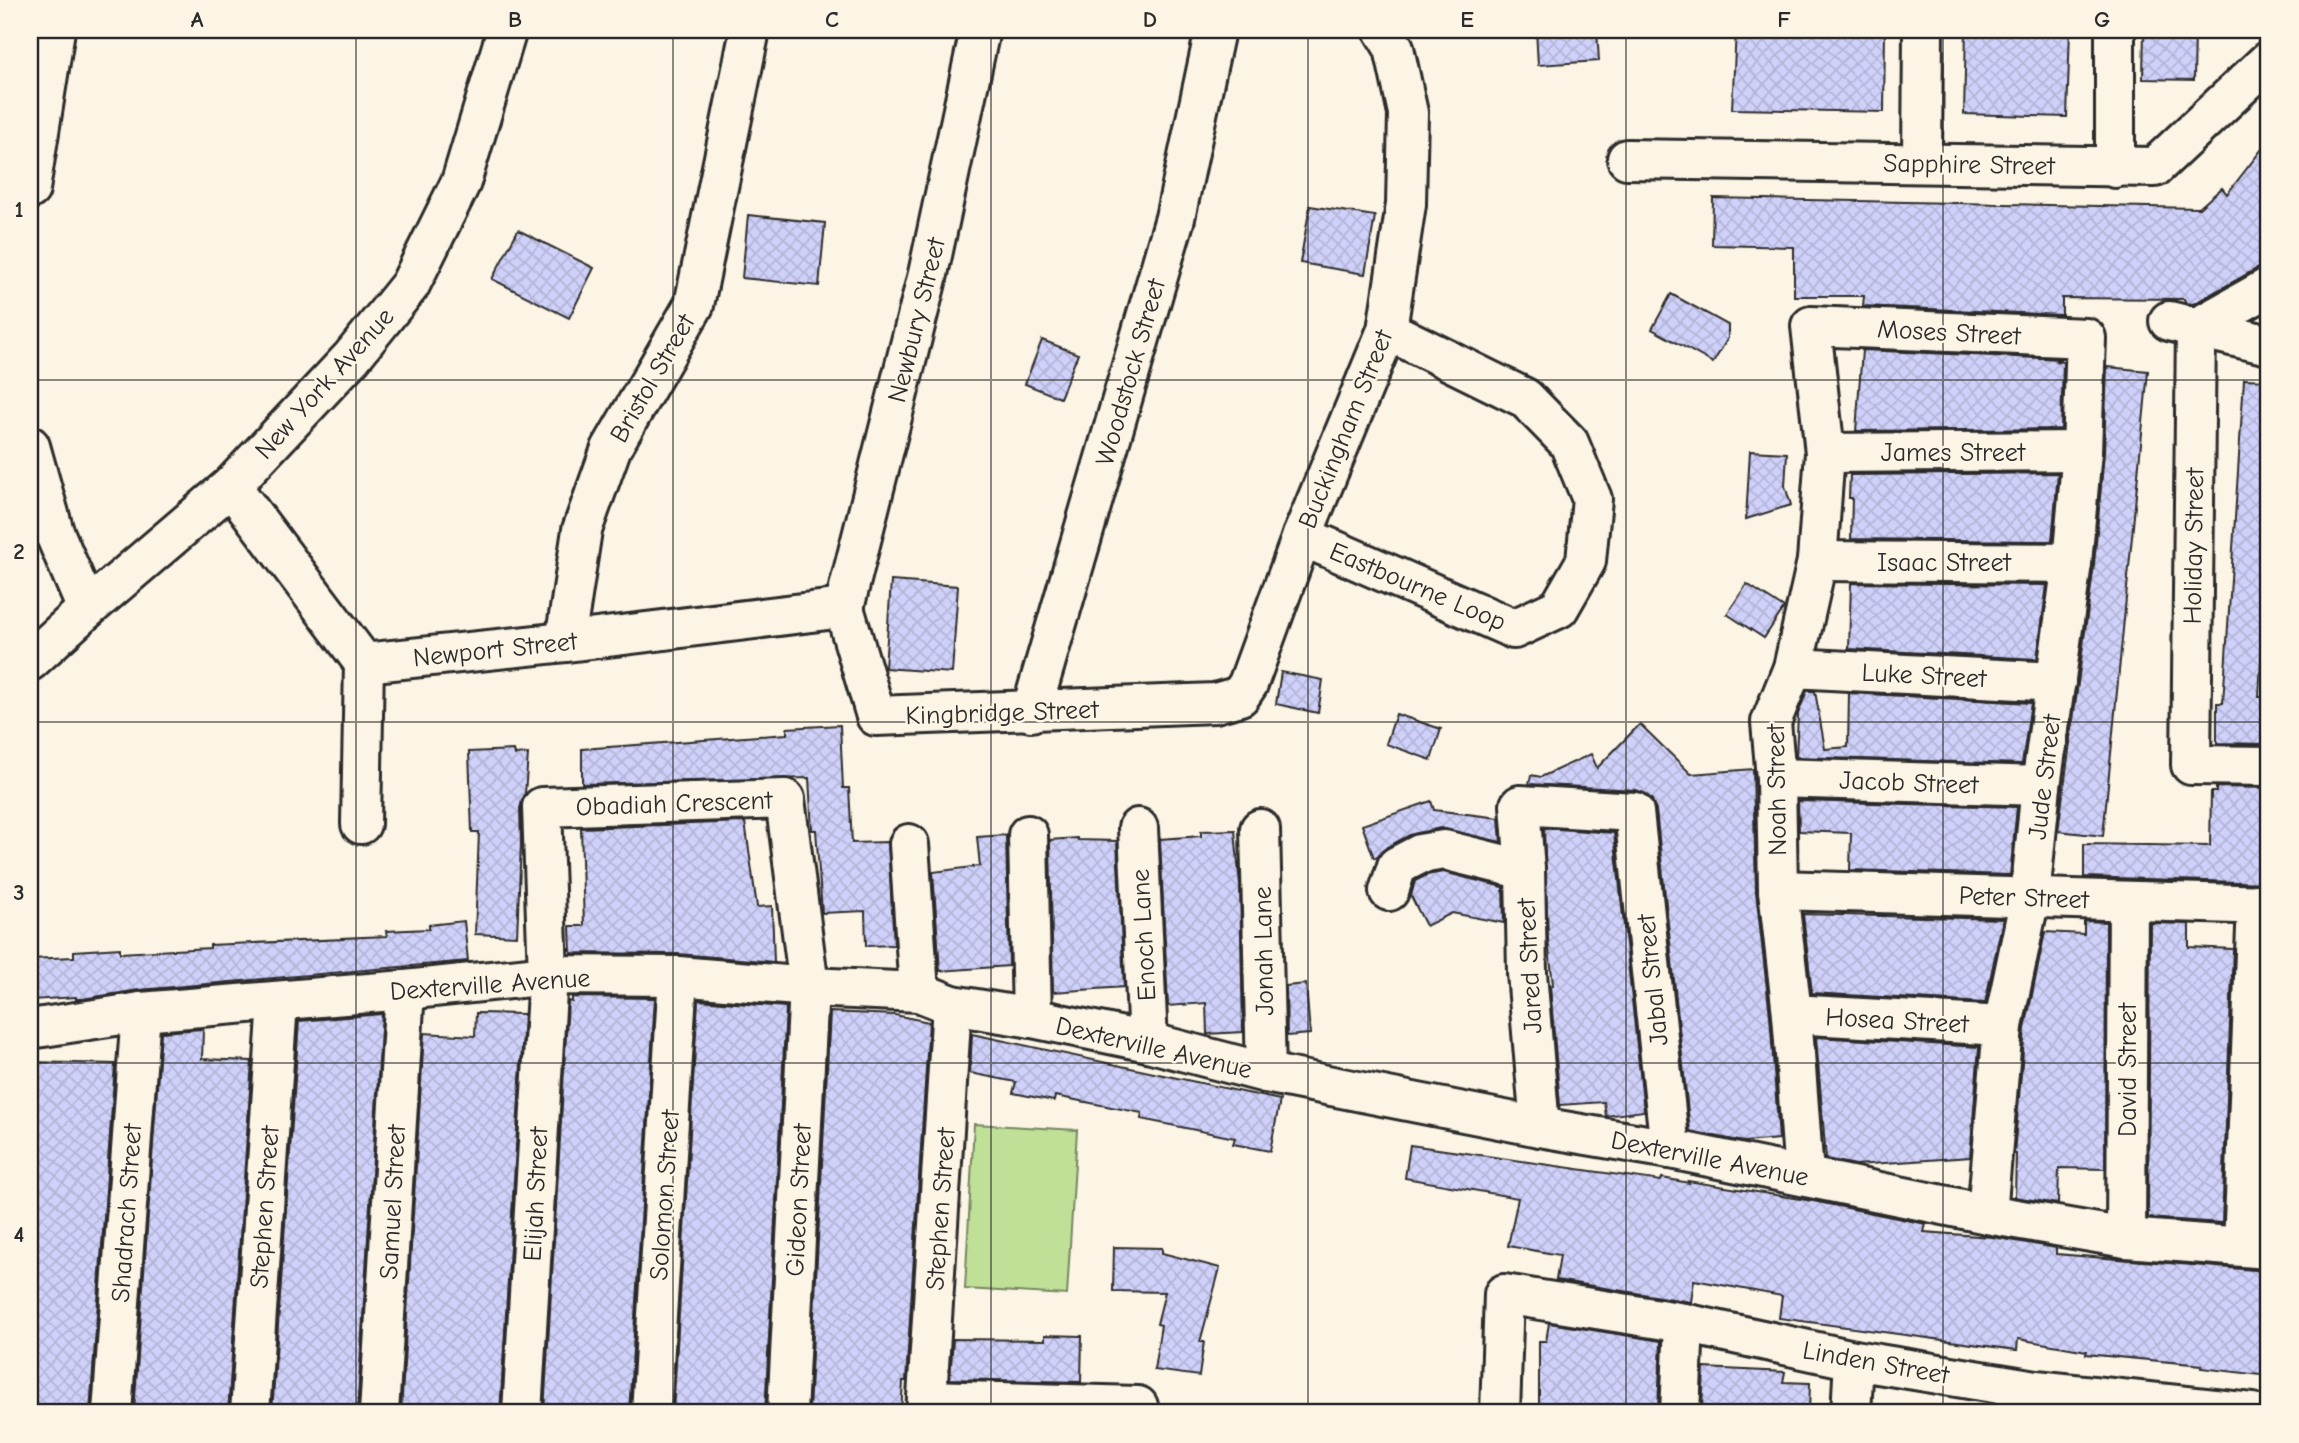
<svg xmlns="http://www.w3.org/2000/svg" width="2299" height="1443" font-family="'Comic Neue',sans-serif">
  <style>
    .green { fill: #c0e098; stroke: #768662; stroke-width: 2 }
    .building { fill: url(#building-cross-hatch); stroke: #2b2b2b; stroke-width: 2 }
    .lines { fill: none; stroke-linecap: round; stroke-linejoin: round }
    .minor-casing { stroke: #2b2b2b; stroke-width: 44 }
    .minor { stroke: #fcf5e5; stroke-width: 38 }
    .grid { fill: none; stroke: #2b2b2b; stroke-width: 2; stroke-opacity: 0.55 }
    .labels { text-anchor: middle; stroke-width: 5; stroke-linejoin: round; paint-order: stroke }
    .street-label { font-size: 26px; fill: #2b2b2b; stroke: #fcf5e5 }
    .neatline { fill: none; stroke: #2b2b2b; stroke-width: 2.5 }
    .grid-label { font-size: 23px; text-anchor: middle; font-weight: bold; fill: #2b2b2b }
  </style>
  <defs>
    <pattern id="building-cross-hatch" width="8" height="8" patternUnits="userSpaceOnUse" patternTransform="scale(1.75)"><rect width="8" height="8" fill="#d0d1fa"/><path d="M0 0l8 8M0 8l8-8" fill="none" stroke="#b3b4d6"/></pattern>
  </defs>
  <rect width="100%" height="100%" fill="#fcf5e5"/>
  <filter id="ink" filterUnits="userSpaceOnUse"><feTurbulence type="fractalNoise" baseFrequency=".0143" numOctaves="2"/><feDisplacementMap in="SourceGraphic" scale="14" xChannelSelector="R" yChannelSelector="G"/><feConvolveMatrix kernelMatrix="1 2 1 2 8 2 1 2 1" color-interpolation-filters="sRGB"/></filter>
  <g filter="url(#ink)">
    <!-- green -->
    <polygon class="green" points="974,1124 1077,1130 1067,1295 965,1289"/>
    <!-- building -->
    <g class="building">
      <polygon points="1536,30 1597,30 1599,61 1538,65"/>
      <polygon points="1736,30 1885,30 1884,112 1732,109"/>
      <polygon points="1966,30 2070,30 2067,117 1964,114"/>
      <polygon points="2144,30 2195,30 2194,80 2143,79"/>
      <polygon points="2269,140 2269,265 2258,268 2193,304 2186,303 2184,299 2062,298 2062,315 1863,306 1864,296 1794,296 1794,247 1712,245 1713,198 2199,208 2222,188 2227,194"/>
      <polygon points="1310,206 1375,216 1365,274 1300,263"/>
      <polygon points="748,215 825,223 819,286 742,278"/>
      <polygon points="518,230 594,268 569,318 492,279"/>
      <polygon points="1671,294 1728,325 1728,338 1713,363 1652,329"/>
      <polygon points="1042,340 1078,354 1060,398 1025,384"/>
      <polygon points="1862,350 2061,359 2055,361 2063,362 2061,429 1856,431"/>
      <polygon points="2107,367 2148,371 2103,836 2058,831 2094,565 2104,453"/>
      <polygon points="2244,379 2269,380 2269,524 2259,697 2269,697 2269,744 2217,743 2217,703 2223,703"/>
      <polygon points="1750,451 1787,453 1785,486 1791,505 1746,519"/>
      <polygon points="2058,473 2052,541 1851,539 1852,498 1849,498 1850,475"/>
      <polygon points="891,581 958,586 952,673 885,668"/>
      <polygon points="1851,583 2047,585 2037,659 1849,649"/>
      <polygon points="1747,584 1784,608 1764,638 1727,614"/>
      <polygon points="1281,672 1323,680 1318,713 1276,704"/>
      <polygon points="1807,691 1815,691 1825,749 1848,747 1849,693 2031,703 2022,764 1796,757 1798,714"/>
      <polygon points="1396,714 1441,729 1431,760 1386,744"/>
      <polygon points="1640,724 1691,774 1753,769 1756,892 1770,1016 1779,1139 1744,1142 1690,1131 1656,810 1652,800 1644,793 1635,790 1529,784 1531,775 1541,777 1591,754 1597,768"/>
      <polygon points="840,725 843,788 849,788 852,843 888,842 894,945 866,946 865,911 822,913 816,830 812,830 809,778 582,784 582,749 787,734 787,728"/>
      <polygon points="514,750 515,755 528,754 525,794 520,808 521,843 517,936 475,934 479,832 472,832 469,752"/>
      <polygon points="2216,787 2269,788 2269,883 2084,877 2084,844 2210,846 2211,792 2216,792"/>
      <polygon points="1431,801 1434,810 1499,818 1501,842 1440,828 1410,835 1387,847 1378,857 1374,858 1362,825"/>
      <polygon points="1798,801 2017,807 2010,875 1850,870 1851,833 1799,831"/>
      <polygon points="745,822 757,907 772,906 774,962 678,954 571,953 570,926 584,926 581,828"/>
      <polygon points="1544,828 1614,833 1644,1111 1606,1116 1604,1102 1560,1105 1550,986 1553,985 1548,939"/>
      <polygon points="1235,830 1240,886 1243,1032 1207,1034 1206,1003 1168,1006 1160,839 1201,836 1201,831"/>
      <polygon points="1006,835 1009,966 940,971 933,872 980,866 977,837"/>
      <polygon points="1077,838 1078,840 1117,841 1124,987 1053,992 1050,840"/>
      <polygon points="1443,872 1503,887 1504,923 1452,913 1426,926 1411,896 1415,881 1427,875"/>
      <polygon points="1803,914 2003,919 1985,1003 1812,993"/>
      <polygon points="464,921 468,961 139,990 82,999 76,999 76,997 32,1000 30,959 74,957 74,951 120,948 120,953 210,948 210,945 343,939 342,938 387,936 386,931 429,929 429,925"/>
      <polygon points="2084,921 2106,922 2105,1169 2059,1168 2058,1204 2015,1197 2016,1154 2014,1154 2025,1029 2045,932 2084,934"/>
      <polygon points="2150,923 2189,924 2189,947 2233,949 2222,1223 2148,1218"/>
      <polygon points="1306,984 1310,1034 1287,1036 1286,986"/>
      <polygon points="572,997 655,998 629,1413 544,1413 568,1001 572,1002"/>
      <polygon points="698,1000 786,1007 765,1413 673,1413"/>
      <polygon points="830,1012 895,1015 929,1022 906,1381 903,1381 901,1413 809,1411"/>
      <polygon points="476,1013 524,1014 500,1413 401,1413 424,1033 475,1036"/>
      <polygon points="382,1014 357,1413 272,1413 299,1021"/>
      <polygon points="203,1029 202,1059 252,1061 228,1413 134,1413 161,1032"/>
      <polygon points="972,1034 1280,1100 1270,1151 1233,1144 1235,1138 1141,1119 1142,1113 1055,1096 1054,1101 1013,1093 1016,1082 970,1073"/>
      <polygon points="1816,1037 1979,1047 1970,1157 1856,1165 1826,1159"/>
      <polygon points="30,1062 115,1064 90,1412 30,1409"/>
      <polygon points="2269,1140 2269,1227 2266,1227"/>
      <polygon points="1410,1145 1661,1181 1662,1178 1689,1183 1688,1181 1813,1201 1926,1224 1924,1232 1992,1237 2056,1248 2056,1254 2267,1271 2262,1344 2269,1345 2269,1376 2201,1368 2202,1365 2086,1354 2087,1351 2018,1339 2017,1350 1779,1318 1782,1296 1694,1280 1691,1302 1556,1280 1560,1255 1508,1246 1518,1198 1405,1178"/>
      <polygon points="1114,1247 1162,1248 1162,1253 1220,1268 1200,1342 1204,1342 1199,1376 1154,1370 1161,1325 1157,1324 1165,1292 1113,1291"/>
      <polygon points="1549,1323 1661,1341 1658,1409 1629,1408 1629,1413 1539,1413 1539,1341 1546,1341"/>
      <polygon points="1045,1335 1082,1336 1081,1382 950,1379 953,1339 1045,1340"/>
      <polygon points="1704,1368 1785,1372 1783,1382 1810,1383 1809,1413 1702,1410"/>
    </g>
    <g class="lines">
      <!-- minor casing -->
      <g class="minor-casing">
        <g id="minor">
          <polyline points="1627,159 2155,167 2269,60"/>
          <polyline points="1922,162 1923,30"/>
          <polyline points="2115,168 2115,30"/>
          <polyline points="30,189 55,30"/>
          <polyline points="2169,321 2269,345"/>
          <polyline points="2196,328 2191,765 2269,766"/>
          <polyline points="2196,328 2269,287"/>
          <polyline points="30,446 54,532 87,609"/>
          <polyline points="1825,453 2082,451"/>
          <polyline points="231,486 364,663 565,642 844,608"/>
          <polyline points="1302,536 1514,629 1559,608 1586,561 1592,499 1569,443 1525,398 1387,330"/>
          <polyline points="1817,561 2072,563"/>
          <polyline points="844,608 876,716 1215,703 1240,696 1248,684 1302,536 1387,330 1406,204 1408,113 1394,48 1383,30"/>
          <polyline points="844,608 928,274 980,30"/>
          <polyline points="565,642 582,530 611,449 694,305 750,30"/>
          <polyline points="30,661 87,609 231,486 352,357 410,285 461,182 507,30"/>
          <polyline points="1793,668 2056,682"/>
          <polyline points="1031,712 1175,218 1215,30"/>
          <polyline points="1776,778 2041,786"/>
          <polyline points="361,824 364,663"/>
          <polyline points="1138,828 1148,1042"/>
          <polyline points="1260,829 1266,1073"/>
          <polyline points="1028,835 1032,1018"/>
          <polyline points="909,844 919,992"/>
          <polyline points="1778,890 2269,905"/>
          <polyline points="1389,891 1397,866 1420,854 1444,850 1525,870"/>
          <polyline points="1792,1014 2003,1026"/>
          <polyline points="30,1029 141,1012 405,990 548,975 678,976 809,987 919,992 952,1005 1032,1018 1148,1042 1266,1073 1540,1127 1670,1149 1987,1214 2126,1238 2269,1249"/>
          <polyline points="1540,1127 1527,973 1525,870 1520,805 1634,812 1670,1149"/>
          <polyline points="1804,1175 1792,1014 1778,890 1776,778 1771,722 1793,668 1817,561 1825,453 1811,326 2086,338 2082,451 2072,563 2041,786 2030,897 2003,1026 1987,1214"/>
          <polyline points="2126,1238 2128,901"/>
          <polyline points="2243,1246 2257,904"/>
          <polyline points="928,1400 1138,1406"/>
          <polyline points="112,1413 141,1012"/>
          <polyline points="250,1413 278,1002"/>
          <polyline points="379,1413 405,990"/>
          <polyline points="522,1413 548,975 542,807 785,799 809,987 787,1413"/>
          <polyline points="651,1413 678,976"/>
          <polyline points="926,1413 952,1005"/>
          <polyline points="1500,1413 1504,1294 1684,1323 1854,1360 2036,1390 2252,1413"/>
          <polyline points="1680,1413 1684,1323"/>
          <polyline points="1851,1413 1854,1360"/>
        </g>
      </g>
      <!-- minor -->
      <use href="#minor" class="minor"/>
    </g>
  </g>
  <!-- grid -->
  <path class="grid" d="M356 30V1413M673 30V1413M991 30V1413M1308 30V1413M1626 30V1413M1943 30V1413M30 380H2269M30 722H2269M30 1063H2269"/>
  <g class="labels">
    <!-- street labels -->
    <g class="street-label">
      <text transform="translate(1969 164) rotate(1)" y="9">Sapphire Street</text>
      <text transform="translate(916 320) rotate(-76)" y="9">Newbury Street</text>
      <text transform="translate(1949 332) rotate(3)" y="9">Moses Street</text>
      <text transform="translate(1130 372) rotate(-74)" y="9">Woodstock Street</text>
      <text transform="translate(652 378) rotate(-60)" y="9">Bristol Street</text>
      <text transform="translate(324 383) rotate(-48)" y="9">New York Avenue</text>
      <text transform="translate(1345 429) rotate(-68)" y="9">Buckingham Street</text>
      <text x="1953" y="461">James Street</text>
      <text transform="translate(2193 546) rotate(-89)" y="9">Holiday Street</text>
      <text x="1944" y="571">Isaac Street</text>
      <text transform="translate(1418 586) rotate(23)" y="9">Eastbourne Loop</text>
      <text transform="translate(495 649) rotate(-6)" y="9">Newport Street</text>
      <text transform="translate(1924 675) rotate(3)" y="9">Luke Street</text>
      <text transform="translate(1002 712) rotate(-2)" y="9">Kingbridge Street</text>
      <text transform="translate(2044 777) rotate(-83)" y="9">Jude Street</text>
      <text transform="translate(1909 782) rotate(2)" y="9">Jacob Street</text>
      <text transform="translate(1776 790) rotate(-91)" y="9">Noah Street</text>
      <text transform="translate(674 803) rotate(-2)" y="9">Obadiah Crescent</text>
      <text transform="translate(2024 897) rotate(2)" y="9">Peter Street</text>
      <text transform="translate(1143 935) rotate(-93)" y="9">Enoch Lane</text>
      <text transform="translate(1263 951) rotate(-91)" y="9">Jonah Lane</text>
      <text transform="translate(1529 966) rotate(-93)" y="9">Jared Street</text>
      <text transform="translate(1652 980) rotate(-96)" y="9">Jabal Street</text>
      <text transform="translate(490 984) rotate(-4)" y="9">Dexterville Avenue</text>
      <text transform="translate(1897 1020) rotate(3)" y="9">Hosea Street</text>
      <text transform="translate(1154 1047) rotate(13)" y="9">Dexterville Avenue</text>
      <text transform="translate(2127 1070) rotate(-90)" y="9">David Street</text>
      <text transform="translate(1710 1158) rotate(11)" y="9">Dexterville Avenue</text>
      <text transform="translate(535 1194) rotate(-87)" y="9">Elijah Street</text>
      <text transform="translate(664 1195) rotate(-86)" y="9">Solomon Street</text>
      <text transform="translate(798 1200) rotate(-87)" y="9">Gideon Street</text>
      <text transform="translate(392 1202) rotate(-87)" y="9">Samuel Street</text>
      <text transform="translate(264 1207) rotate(-86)" y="9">Stephen Street</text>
      <text transform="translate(940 1209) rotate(-86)" y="9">Stephen Street</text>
      <text transform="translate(126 1213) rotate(-86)" y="9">Shadrach Street</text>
      <text transform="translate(1876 1362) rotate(10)" y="9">Linden Street</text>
    </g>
  </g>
  <!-- margin -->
  <rect width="2299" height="1443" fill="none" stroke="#fcf5e5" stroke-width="77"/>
  <rect x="38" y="38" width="2222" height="1366" class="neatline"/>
  <g class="grid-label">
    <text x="197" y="27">A</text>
    <text x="515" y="27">B</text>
    <text x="832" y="27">C</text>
    <text x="1150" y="27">D</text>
    <text x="1467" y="27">E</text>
    <text x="1784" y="27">F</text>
    <text x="2102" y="27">G</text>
    <text x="19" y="217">1</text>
    <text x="19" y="559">2</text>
    <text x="19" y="900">3</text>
    <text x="19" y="1242">4</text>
  </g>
</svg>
